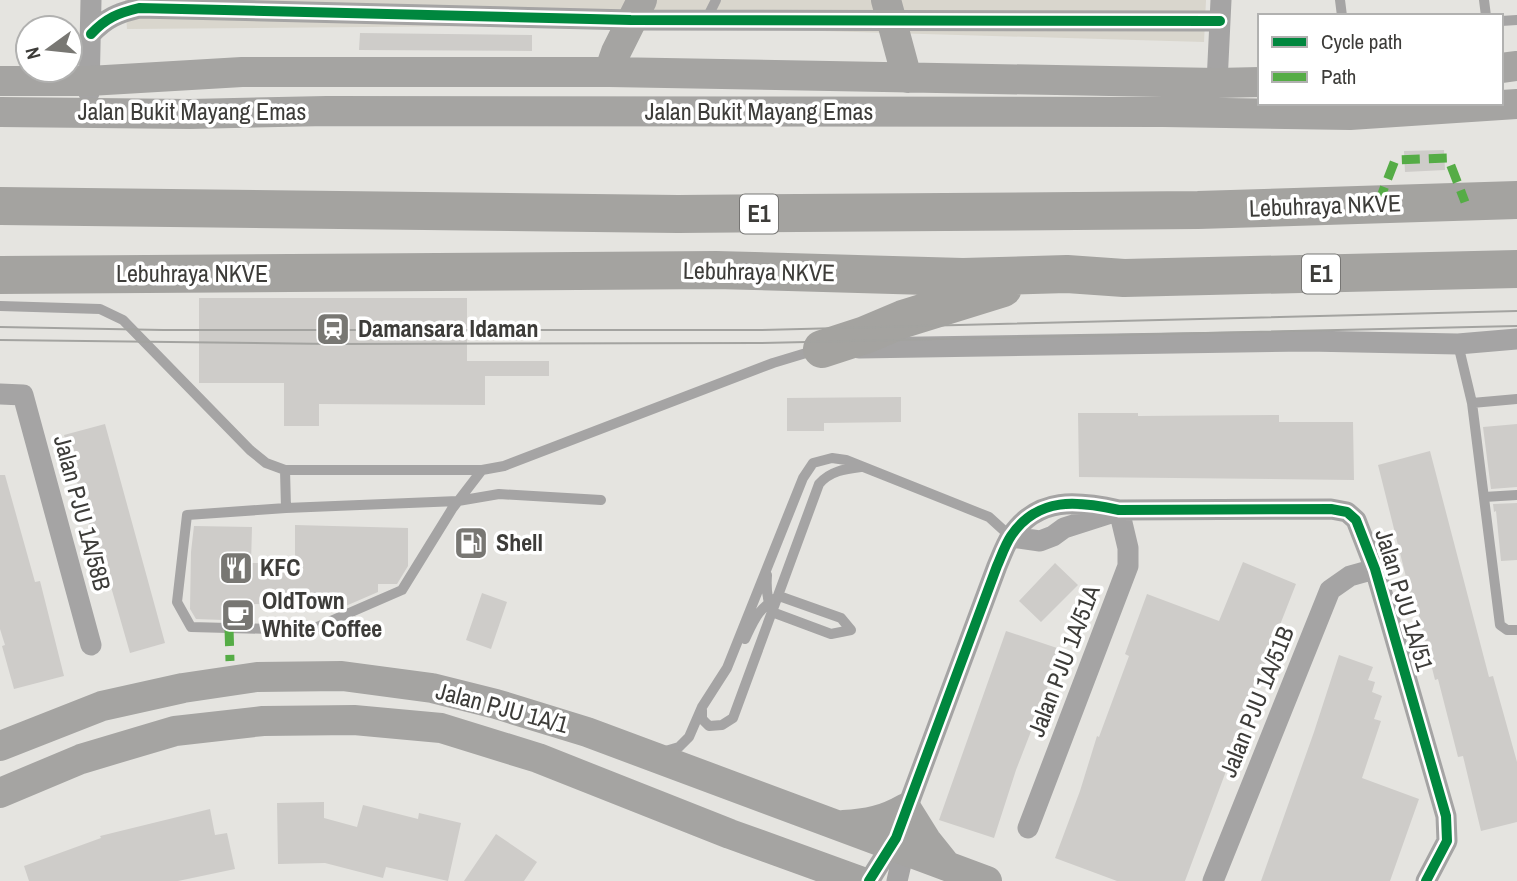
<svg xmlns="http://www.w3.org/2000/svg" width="1517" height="881" font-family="'Archivo Narrow',sans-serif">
<rect width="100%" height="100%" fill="#e5e4e0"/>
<path fill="#d9d6cd" d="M125,0H1206L1204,42L612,25L127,29Z"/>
<path fill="#ceccc9" d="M360,33L532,35V51L359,50Z
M1444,150L1445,170L1405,172L1404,151Z
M199,298H467V361H549V376H485V405L319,404V426H284V383H199Z
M901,397V422L824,423V431H787V398Z
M1078,413H1138V416L1279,415V422H1353L1354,480L1079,477Z
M105,424L165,643L130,653L103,559L99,560L64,435Z
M1517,424V487L1491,489L1483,427Z
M1430,451L1489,677L1493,676L1517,762V822L1481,831L1463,756L1458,757L1438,679L1435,680L1416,604L1413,605L1378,465Z
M0,475H5L35,582L40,581L64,676L14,689L2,646L5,645L0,629Z
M1517,503V560L1501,561L1496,511L1494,512L1493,504Z
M295,525L408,528V566L397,584H378V592L334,611L294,610V605L251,604L250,621L196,619L190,609L191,552L194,526L252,527L251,563H295Z
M1243,562L1296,584L1245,714L1247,715L1185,881H1117L1055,858L1080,791L1097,736L1099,737L1129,656L1125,654L1147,594L1219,621Z
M1055,563L1078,585L1041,622L1019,601Z
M482,593L507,602L491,649L466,640Z
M1006,631L1060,649L1042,703L1016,770L994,838L939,820Z
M1339,655L1373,667L1368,680L1375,682L1372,692L1382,696L1374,719L1381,721L1362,778L1419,799L1390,881H1261L1314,732Z
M324,802V818L357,827L363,805L418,819L419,813L461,823L448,881L386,867L383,878L325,863L278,864L277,803Z
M210,809L215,835L227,833L235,869L178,881H29L24,866L101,838L100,836Z
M496,834L537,862L524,881H464Z"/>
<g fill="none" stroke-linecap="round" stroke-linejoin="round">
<path stroke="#a5a4a4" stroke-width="10" d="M1340,0L1342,16
M1484,0L1486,16
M706,20L716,0
M1501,21L1517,20
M0,306L100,309L123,320L250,450L266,463L285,470H482L504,466L773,363L816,350
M1458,344L1472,403L1517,399
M1472,403L1499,617L1500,625L1507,630H1517
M285,470L286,508L187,515L177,602L191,627L310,630L402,590L452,509L482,470
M1484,497L1517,495
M286,508L458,501L499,494L601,500
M745,639C755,618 758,609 779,596L841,618L851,630L831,634L772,612C767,600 766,588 767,575
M702,710V719L709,726L722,725L733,718L819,484C830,471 845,469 861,467
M662,752L679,747L689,737L702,707L727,668L803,478L813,463L832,458L846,460L989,517L1011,537"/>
<path stroke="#a5a4a4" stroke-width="21" d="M91,34C106,18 118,13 139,8L631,20L1220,21
M1217,83L1221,0
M89,93L91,0
M859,348L1307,341L1458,344L1517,339
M0,394L23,395L91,645
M1011,537L1040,541L1053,536L1064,528L1117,511
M1028,828L1128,566V548L1119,510
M897,840L904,851L897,881
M869,881L896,838L997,566C1001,557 1005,545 1011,536C1038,496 1078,501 1119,510L1331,509L1347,512L1356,520L1375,569L1446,816L1447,841L1426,881
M1213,881L1330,590L1350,576L1375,569"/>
<path stroke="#a5a4a2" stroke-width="30" d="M886,0L907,78
M1501,68L1517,66
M609,72L616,52L642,0
M0,81H89L242,72H609L1217,83L1260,82
M0,112L190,114L327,111L1163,112L1350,115L1517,104
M0,746L102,706L183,688L257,677L342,676L432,688L496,704L587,732L987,881
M0,793L81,759L175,731L263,721L354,720L441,728L538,758L730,834L860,881
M843,825C868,824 885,820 906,808L926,840L946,865"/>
<path stroke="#a4a3a0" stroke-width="38" d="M0,206L678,214L1198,210L1517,200
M0,275L716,270L963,277L1067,274L1124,278L1517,269
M822,349L865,335L903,319L1003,288"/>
<path stroke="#a3a3a0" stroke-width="2" d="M0,327L163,330H760L1517,311
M0,340L332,344L759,343L1517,326"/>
<path stroke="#55ac46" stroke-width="9" stroke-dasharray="18 9" stroke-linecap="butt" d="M1378,204L1395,160L1448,158L1465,202
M229,628L230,661"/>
<g stroke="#fff" stroke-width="15">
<path id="cycleway" d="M91,34C106,18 118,13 139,8L631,20L1220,21
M869,881L896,838L997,566C1001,557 1005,545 1011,536C1038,496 1078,501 1119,510L1331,509L1347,512L1356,520L1375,569L1446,816L1447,841L1426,881"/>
</g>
<use href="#cycleway" stroke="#00873e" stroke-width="10"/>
</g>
<defs>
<g id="station-square" transform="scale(1.75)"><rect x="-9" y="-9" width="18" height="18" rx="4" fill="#787773" stroke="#fff"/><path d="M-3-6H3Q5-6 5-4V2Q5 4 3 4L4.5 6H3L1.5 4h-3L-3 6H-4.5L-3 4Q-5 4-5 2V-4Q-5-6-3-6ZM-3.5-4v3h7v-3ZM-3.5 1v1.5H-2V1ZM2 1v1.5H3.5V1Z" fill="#fff"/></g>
<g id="fuel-square" transform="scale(1.75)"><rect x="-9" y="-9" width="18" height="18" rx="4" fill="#787773" stroke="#fff"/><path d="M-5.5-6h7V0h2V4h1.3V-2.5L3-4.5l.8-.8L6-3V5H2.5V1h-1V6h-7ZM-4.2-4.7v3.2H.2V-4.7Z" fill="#fff"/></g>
<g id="restaurant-square" transform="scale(1.75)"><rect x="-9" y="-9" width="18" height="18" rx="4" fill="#787773" stroke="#fff"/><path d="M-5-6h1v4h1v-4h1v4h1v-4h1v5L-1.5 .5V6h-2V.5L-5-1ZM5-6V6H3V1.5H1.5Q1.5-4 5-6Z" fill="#fff"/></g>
<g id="cafe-square" transform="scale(1.75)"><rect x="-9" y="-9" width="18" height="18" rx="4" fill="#787773" stroke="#fff"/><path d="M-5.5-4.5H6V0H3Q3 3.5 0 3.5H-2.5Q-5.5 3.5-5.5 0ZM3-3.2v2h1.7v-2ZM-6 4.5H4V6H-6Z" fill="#fff"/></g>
</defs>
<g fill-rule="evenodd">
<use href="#station-square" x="333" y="329"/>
<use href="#fuel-square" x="471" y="543"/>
<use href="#restaurant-square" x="236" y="568"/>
<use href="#cafe-square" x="238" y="615"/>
</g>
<g text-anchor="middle" stroke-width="7" stroke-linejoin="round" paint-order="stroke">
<g fill="#fff" stroke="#777674" stroke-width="2">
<rect x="740" y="194.5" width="38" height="39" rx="5"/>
<rect x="1302" y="254.5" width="38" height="39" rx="5"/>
</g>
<g font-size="23" font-weight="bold" fill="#3d3c39">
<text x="759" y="222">E1</text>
<text x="1321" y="282">E1</text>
</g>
<g font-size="24" fill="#3d3c39" stroke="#fff">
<text x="192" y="120">Jalan Bukit Mayang Emas</text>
<text x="759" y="120">Jalan Bukit Mayang Emas</text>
<text transform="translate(1325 206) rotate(-2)" y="8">Lebuhraya NKVE</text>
<text transform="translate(759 272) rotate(1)" y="8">Lebuhraya NKVE</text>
<text x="192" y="282">Lebuhraya NKVE</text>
<text transform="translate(82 513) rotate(75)" y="8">Jalan PJU 1A/58B</text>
<text transform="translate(1404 600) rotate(73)" y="8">Jalan PJU 1A/51</text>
<text transform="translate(1064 661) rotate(-69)" y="8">Jalan PJU 1A/51A</text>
<text transform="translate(1257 702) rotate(-68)" y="8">Jalan PJU 1A/51B</text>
<text transform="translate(502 708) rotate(15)" y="8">Jalan PJU 1A/1</text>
</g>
<g font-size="24" font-weight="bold" fill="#3d3c39" stroke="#fff" text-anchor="start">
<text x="358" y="337">Damansara Idaman</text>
<text x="496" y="551">Shell</text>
<text x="260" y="576">KFC</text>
<text x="262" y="609">OldTown<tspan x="262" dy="28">White Coffee</tspan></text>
</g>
</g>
<rect x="1258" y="14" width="245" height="91" fill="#ffffff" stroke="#b1b1b0" stroke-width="2"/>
<rect x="1272" y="37" width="35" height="10" fill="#00873e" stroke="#b1b1b0" stroke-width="2"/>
<text x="1321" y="49" font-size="21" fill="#3d3c39">Cycle path</text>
<rect x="1272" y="72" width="35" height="10" fill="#55ac46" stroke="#b1b1b0" stroke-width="2"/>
<text x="1321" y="84" font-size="21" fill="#3d3c39">Path</text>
<g transform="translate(49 49) rotate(255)"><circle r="33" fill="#ffffff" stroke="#b1b1b0" stroke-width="2"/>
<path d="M0-5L12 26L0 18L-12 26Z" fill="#787773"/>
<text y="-10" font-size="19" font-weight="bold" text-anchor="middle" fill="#3d3c39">N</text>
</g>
</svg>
